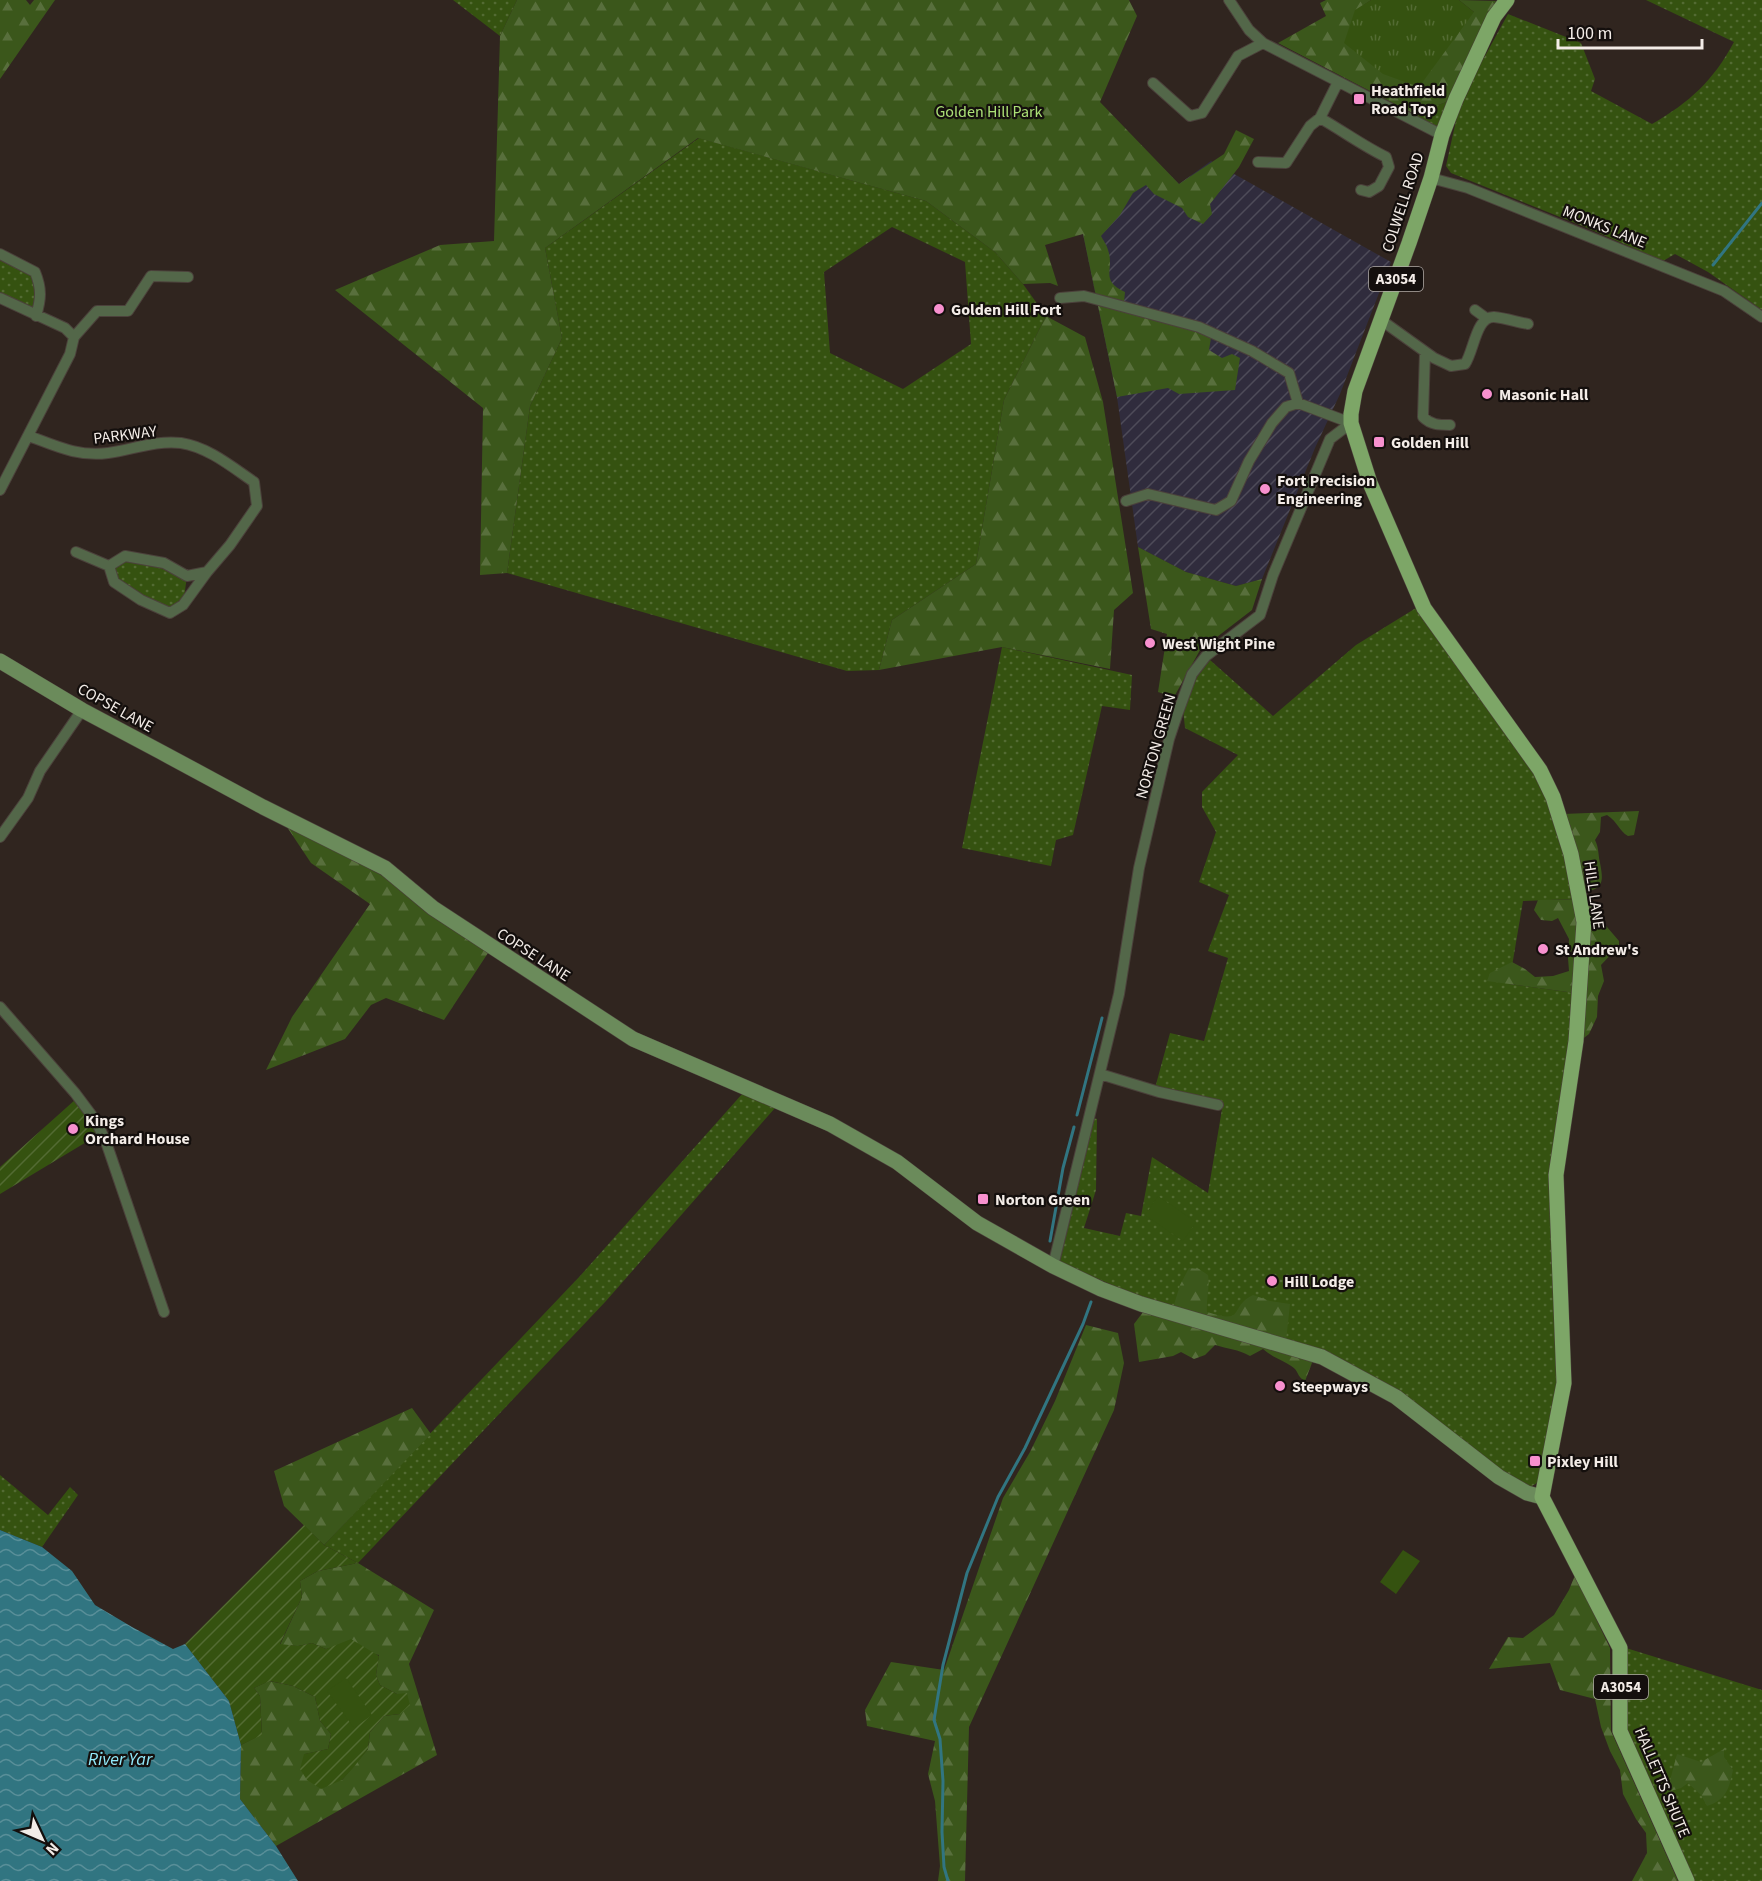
<svg xmlns="http://www.w3.org/2000/svg" width="1762" height="1881" font-family="'Source Sans 3',sans-serif">
<defs>
<pattern id="industrial-furrows" width="10" height="10" patternUnits="userSpaceOnUse" patternTransform="scale(1.5)"><rect width="10" height="10" fill="#302c3d"/><path d="M-1 1l2-2M0 10L10 0M9 11l2-2" fill="none" stroke="#4e4b59"/></pattern>
<pattern id="grass-dots" width="8" height="8" patternUnits="userSpaceOnUse" patternTransform="scale(1.5)"><rect width="8" height="8" fill="#355210"/><path d="M2 2h.1M6 6h.1" fill="none" stroke="#536b33" stroke-width="1.8" stroke-linecap="round"/></pattern>
<pattern id="forest-firs" width="22" height="20" patternUnits="userSpaceOnUse" patternTransform="scale(1.5)"><rect width="22" height="20" fill="#3b571b"/><path d="M5 1l3.5 6h-7zM16 11l3.5 6h-7z" fill="#586f3c"/></pattern>
<pattern id="park-tufts" width="24" height="20" patternUnits="userSpaceOnUse" patternTransform="scale(1.5)"><rect width="24" height="20" fill="#355210"/><path d="M3 7l-1-3M5 7V3M7 7l1-3M15 17l-1-3M17 17v-4M19 17l1-3" fill="none" stroke="#536b33"/></pattern>
<pattern id="garden-furrows" width="10" height="10" patternUnits="userSpaceOnUse" patternTransform="scale(1.5)"><rect width="10" height="10" fill="#355210"/><path d="M-1 1l2-2M0 10L10 0M9 11l2-2" fill="none" stroke="#536b33"/></pattern>
<pattern id="water-waves" width="16" height="10" patternUnits="userSpaceOnUse" patternTransform="scale(1.5)"><rect width="16" height="10" fill="#317581"/><path d="M0 5q4-4 8 0t8 0" fill="none" stroke="#598f99"/></pattern>
</defs>
<rect width="100%" height="100%" fill="#30251f"/>
<path fill="url(#industrial-furrows)" d="M1153,158L1179,184L1211,161L1391,262L1340,394L1315,448L1262,579L1236,586L1186,572L1138,547L1117,397L1083,234Z"/>
<path fill="url(#grass-dots)" fill-rule="evenodd" d="M453,0H517L500,36Z
M1646,0H1762V310L1708,272L1675,254L1663,261L1585,227L1451,173L1446,166L1457,116L1480,65L1508,14L1581,43L1595,79L1591,91L1652,124C1690,102 1713,81 1734,42Z
M1449,101L1442,135L1405,117Z
M699,138L926,201L995,252L1023,284L1046,316L1004,400L976,564L892,620L879,670L847,671L507,573L530,406L562,338L545,248ZM892,227L965,262L971,344L903,389L830,353L824,272Z
M0,258L34,275L37,280L35,306L30,308L0,292Z
M125,556L187,576L183,605L170,613L114,582L109,566Z
M1416,608L1434,635L1534,773L1548,799L1567,865L1574,899L1523,901L1509,984L1575,993L1553,1170L1559,1385L1539,1482L1528,1488L1502,1473L1398,1392L1144,1299L1055,1260L1089,1117L1097,1119L1096,1190L1084,1228L1120,1236L1126,1213L1141,1216L1152,1157L1208,1193L1223,1103L1155,1088L1170,1033L1204,1041L1228,958L1208,951L1229,895L1199,882L1216,832L1202,807V792L1238,755L1185,728L1183,710L1197,677L1210,660L1273,716L1356,645Z
M1002,647L1132,675L1130,710L1102,706L1073,835L1056,840L1051,866L962,848Z
M743,1093L775,1108L606,1301L358,1563L324,1545L580,1276Z
M0,1475L48,1515L70,1487L78,1495L42,1547L0,1530Z
M1626,1648L1762,1690V1881H1692L1625,1725Z"/>
<path fill="url(#forest-firs)" d="M0,0H26L30,5L34,0H55L0,79Z
M517,0H1129L1137,16L1100,102L1179,184L1224,154L1236,130L1254,139L1239,167L1210,204L1212,214L1203,224L1188,217L1182,208L1154,194L1146,185L1133,193L1120,215L1101,236C1103,240 1107,245 1108,250C1115,270 1099,280 1125,292L1123,312C1153,318 1183,325 1211,338L1209,350L1222,358L1232,354L1240,358L1235,390L1179,394L1168,388L1117,397L1083,234L1045,245L1058,286L1050,283L1023,284L995,252L926,201L698,138L545,248L562,338L530,406L507,573L480,575L483,408L335,290L440,245L494,241L500,36Z
M1326,0H1371L1355,11L1474,12L1459,0L1496,1L1449,101L1414,114L1278,43L1326,16L1320,3Z
M1046,316L1085,337L1103,402L1133,593L1114,610L1110,669L1002,647L879,670L892,620L976,564L1004,400Z
M1138,547L1186,572L1236,586L1262,579L1252,610L1200,650L1174,697L1158,692L1167,634L1151,629Z
M1639,811L1634,835L1628,836C1619,831 1618,822 1607,815L1601,817L1600,832L1595,840C1599,848 1598,855 1600,863C1604,883 1603,889 1582,893L1563,814Z
M285,824L383,876L428,914L488,953L444,1020L386,998L371,1005L345,1039L266,1070L292,1017L370,904L311,863Z
M1586,899L1598,908L1601,920L1619,941V946L1601,965L1604,981L1598,996L1597,1017L1589,1034L1580,1041L1575,993L1487,981L1490,973L1512,962L1525,969L1535,977L1553,976L1569,971L1568,958L1569,939L1558,918L1552,921L1541,920L1534,910L1538,900Z
M1189,1268L1199,1269L1208,1275C1210,1288 1206,1299 1207,1312C1247,1325 1228,1307 1253,1295L1270,1301L1290,1304L1286,1341L1317,1350L1305,1381C1298,1377 1299,1374 1295,1369C1288,1362 1274,1359 1263,1349L1250,1356C1238,1349 1228,1349 1215,1345L1205,1355L1194,1359L1181,1352L1173,1356L1139,1362L1134,1324L1143,1312L1173,1308L1180,1285Z
M1086,1325L1118,1333L1124,1363L1114,1410L969,1727L965,1881H938L940,1866L935,1801L928,1774L935,1741L867,1726L865,1710L891,1662L944,1670L1003,1498L1030,1452L1055,1401Z
M412,1408L431,1434L324,1545L284,1506L274,1471Z
M358,1563L434,1610L409,1664L437,1755L276,1846L240,1799L241,1745L262,1734L260,1696L254,1688L269,1681L293,1686L315,1697L320,1721L331,1734L328,1749L305,1754L342,1780L368,1749L370,1732L384,1716L400,1714L397,1694L380,1685L376,1675L379,1655L334,1647L326,1649L312,1643L298,1646L280,1645L302,1597L300,1581L318,1571Z
M1575,1575L1610,1648L1611,1731L1678,1881H1632L1647,1853L1646,1833L1636,1819L1623,1794L1620,1770L1610,1751L1601,1727L1595,1699L1560,1690L1550,1663L1489,1669L1508,1637L1523,1638L1554,1615L1569,1590Z
M1724,1749V1757L1733,1770C1729,1789 1726,1800 1707,1806L1701,1795L1688,1783L1681,1788L1667,1792L1677,1754L1701,1762Z"/>
<path fill="url(#park-tufts)" d="M1371,0H1459L1474,12L1419,87L1383,74L1344,43L1355,10Z"/>
<path fill="url(#garden-furrows)" d="M76,1099L93,1122L98,1135L0,1194V1167Z
M304,1525L324,1545L358,1563L318,1571L300,1581L302,1597L280,1644L298,1646L312,1643L326,1649L351,1639L379,1656L376,1675L380,1685L397,1694L407,1693L410,1705L400,1714L384,1716L370,1732L368,1749L353,1768L342,1780L321,1789L307,1780L300,1769L304,1754L328,1749L331,1734L320,1721L315,1697L293,1686L270,1681L254,1688L260,1696L262,1735L241,1745L229,1701L185,1644Z"/>
<path fill="#355210" d="M1158,1196L1196,1222L1183,1241L1145,1215Z
M1403,1550L1420,1561L1396,1594L1380,1582Z
M346,1678L372,1715L354,1728L327,1691Z"/>
<path fill="url(#water-waves)" d="M0,1530L42,1547L72,1571L95,1605L132,1627L173,1649L185,1644L229,1701L241,1745L240,1799L276,1846L298,1881H0Z"/>
<g fill="none" stroke-linecap="round" stroke-linejoin="round">
<path stroke="#317581" stroke-width="3" d="M1713,265L1762,203
M1077,1115L1102,1018
M1050,1241L1063,1168L1074,1127
M948,1881L944,1867L942,1832L943,1781L940,1739L934,1720L943,1665L967,1573L998,1497L1025,1448L1083,1324L1091,1302"/>
<g stroke="#4b413b" stroke-width="12">
<path id="street" d="M1229,0L1249,30L1263,43L1442,135
M1153,83L1190,116L1202,113L1238,56L1263,43
M1320,118C1343,131 1363,146 1386,157L1389,167L1379,186L1369,192L1361,190
M1258,162L1286,163L1310,126L1320,118L1338,82
M1431,178L1468,188L1724,291L1762,317
M0,254L35,272C42,289 41,299 36,316
M0,298L65,328L74,337
M1060,298L1084,296L1199,327L1252,351L1289,373L1298,403
M1475,310L1486,318
M1381,320L1434,358L1451,366L1465,364C1474,351 1476,316 1494,317C1505,318 1517,322 1528,324
M74,337L97,311H128L151,276L188,277
M1425,352L1423,417C1431,425 1439,425 1450,425
M29,436C56,446 78,457 108,453C132,450 155,440 181,443C208,447 232,467 254,482L257,506L230,545L207,572L187,576L164,563L125,556L109,566
M0,490L70,354L74,337
M1126,501L1148,494L1216,510L1231,501L1249,461L1272,423L1286,407L1298,403L1351,423
M76,552L109,566
M109,566L114,582L141,600L170,613L183,605L207,572
M0,837L28,798L40,771L82,710
M0,1007L75,1093L96,1121L106,1142L164,1312
M1100,1074L1159,1092L1218,1105
M1053,1266L1119,994L1139,868L1169,739L1177,715L1192,674L1206,656L1260,615L1273,575L1330,439L1351,423"/>
</g>
<g stroke="#4b413b" stroke-width="16">
<path id="secondary" d="M0,661L82,710L161,752L263,807L385,868L433,908L633,1039L830,1124L897,1162L977,1223L1053,1266L1101,1289L1141,1304L1322,1357L1396,1397L1499,1477L1527,1493L1542,1497"/>
</g>
<g stroke="#4b413b" stroke-width="16">
<path id="primary" d="M1507,0L1494,17L1456,99L1442,135L1431,178L1409,243L1355,391L1351,414V423L1370,483L1424,608L1540,770L1553,797L1571,854L1584,922L1576,1041L1556,1175L1564,1383L1542,1497L1620,1648V1731L1687,1881"/>
</g>
<use href="#street" stroke="#536749" stroke-width="10"/>
<use href="#secondary" stroke="#6b8b5b" stroke-width="15"/>
<use href="#primary" stroke="#7da667" stroke-width="15"/>
</g>
<g fill="#f790ce" stroke="#140f0d" stroke-width="2">
<rect x="1353" y="93" width="12" height="12" rx="3"/>
<circle cx="939" cy="309" r="6"/>
<circle cx="1487" cy="394" r="6"/>
<rect x="1373" y="436" width="12" height="12" rx="3"/>
<circle cx="1265" cy="489" r="6"/>
<circle cx="1150" cy="643" r="6"/>
<circle cx="1543" cy="949" r="6"/>
<circle cx="73" cy="1129" r="6"/>
<rect x="977" y="1193" width="12" height="12" rx="3"/>
<circle cx="1272" cy="1281" r="6"/>
<circle cx="1280" cy="1386" r="6"/>
<rect x="1529" y="1455" width="12" height="12" rx="3"/>
</g>
<g text-anchor="middle" stroke-width="4.5" stroke-linejoin="round" paint-order="stroke">
<g fill="#140f0d" stroke="#b0aaa6" stroke-width="1.5">
<rect x="1369" y="267" width="54" height="24" rx="4.5"/>
<rect x="1594" y="1675" width="54" height="24" rx="4.5"/>
</g>
<g font-size="15" font-weight="bold" fill="#f3ece7">
<text x="1396" y="284">A3054</text>
<text x="1621" y="1692">A3054</text>
</g>
<g font-size="16" font-weight="bold" fill="#f3ece7" stroke="#140f0d" text-anchor="start">
<text x="1371" y="96">Heathfield<tspan x="1371" dy="18">Road Top</tspan></text>
<text x="951" y="315">Golden Hill Fort</text>
<text x="1499" y="400">Masonic Hall</text>
<text x="1391" y="448">Golden Hill</text>
<text x="1277" y="486">Fort Precision<tspan x="1277" dy="18">Engineering</tspan></text>
<text x="1162" y="649">West Wight Pine</text>
<text x="1555" y="955">St Andrew's</text>
<text x="85" y="1126">Kings<tspan x="85" dy="18">Orchard House</tspan></text>
<text x="995" y="1205">Norton Green</text>
<text x="1284" y="1287">Hill Lodge</text>
<text x="1292" y="1392">Steepways</text>
<text x="1547" y="1467">Pixley Hill</text>
</g>
<g font-size="16" fill="#ace177" stroke="#140f0d">
<text x="989" y="117">Golden Hill Park</text>
</g>
<g font-size="16" fill="#f3ece7" stroke="#140f0d">
<text transform="translate(1402 202) rotate(-72)" y="6">COLWELL ROAD</text>
<text transform="translate(1605 226) rotate(22)" y="6">MONKS LANE</text>
<text transform="translate(125 434) rotate(-7)" y="6">PARKWAY</text>
<text transform="translate(116 707) rotate(29)" y="6">COPSE LANE</text>
<text transform="translate(1155 746) rotate(-74)" y="6">NORTON GREEN</text>
<text transform="translate(1595 895) rotate(82)" y="6">HILL LANE</text>
<text transform="translate(534 954) rotate(33)" y="6">COPSE LANE</text>
<text transform="translate(1663 1782) rotate(67)" y="6">HALLETTS SHUTE</text>
</g>
<g font-size="18" font-style="italic" fill="#92eafb" stroke="#140f0d">
<text x="120" y="1765">River Yar</text>
</g>
</g>
<g transform="translate(42 1839) rotate(134)" stroke="#140f0d" stroke-width="4.5" paint-order="stroke">
<path d="M0-4.5L10 22L0 15L-10 22Z" fill="#f3ece7"/>
<text y="-9" font-size="16" font-weight="bold" text-anchor="middle" fill="#f3ece7">N</text>
</g>
<path d="M1558 39v9h144v-9" fill="none" stroke="#f3ece7" stroke-width="3"/>
<text x="1567" y="39" font-size="18" fill="#f3ece7" stroke="#140f0d" stroke-width="4.5" paint-order="stroke">100 m</text>
</svg>
